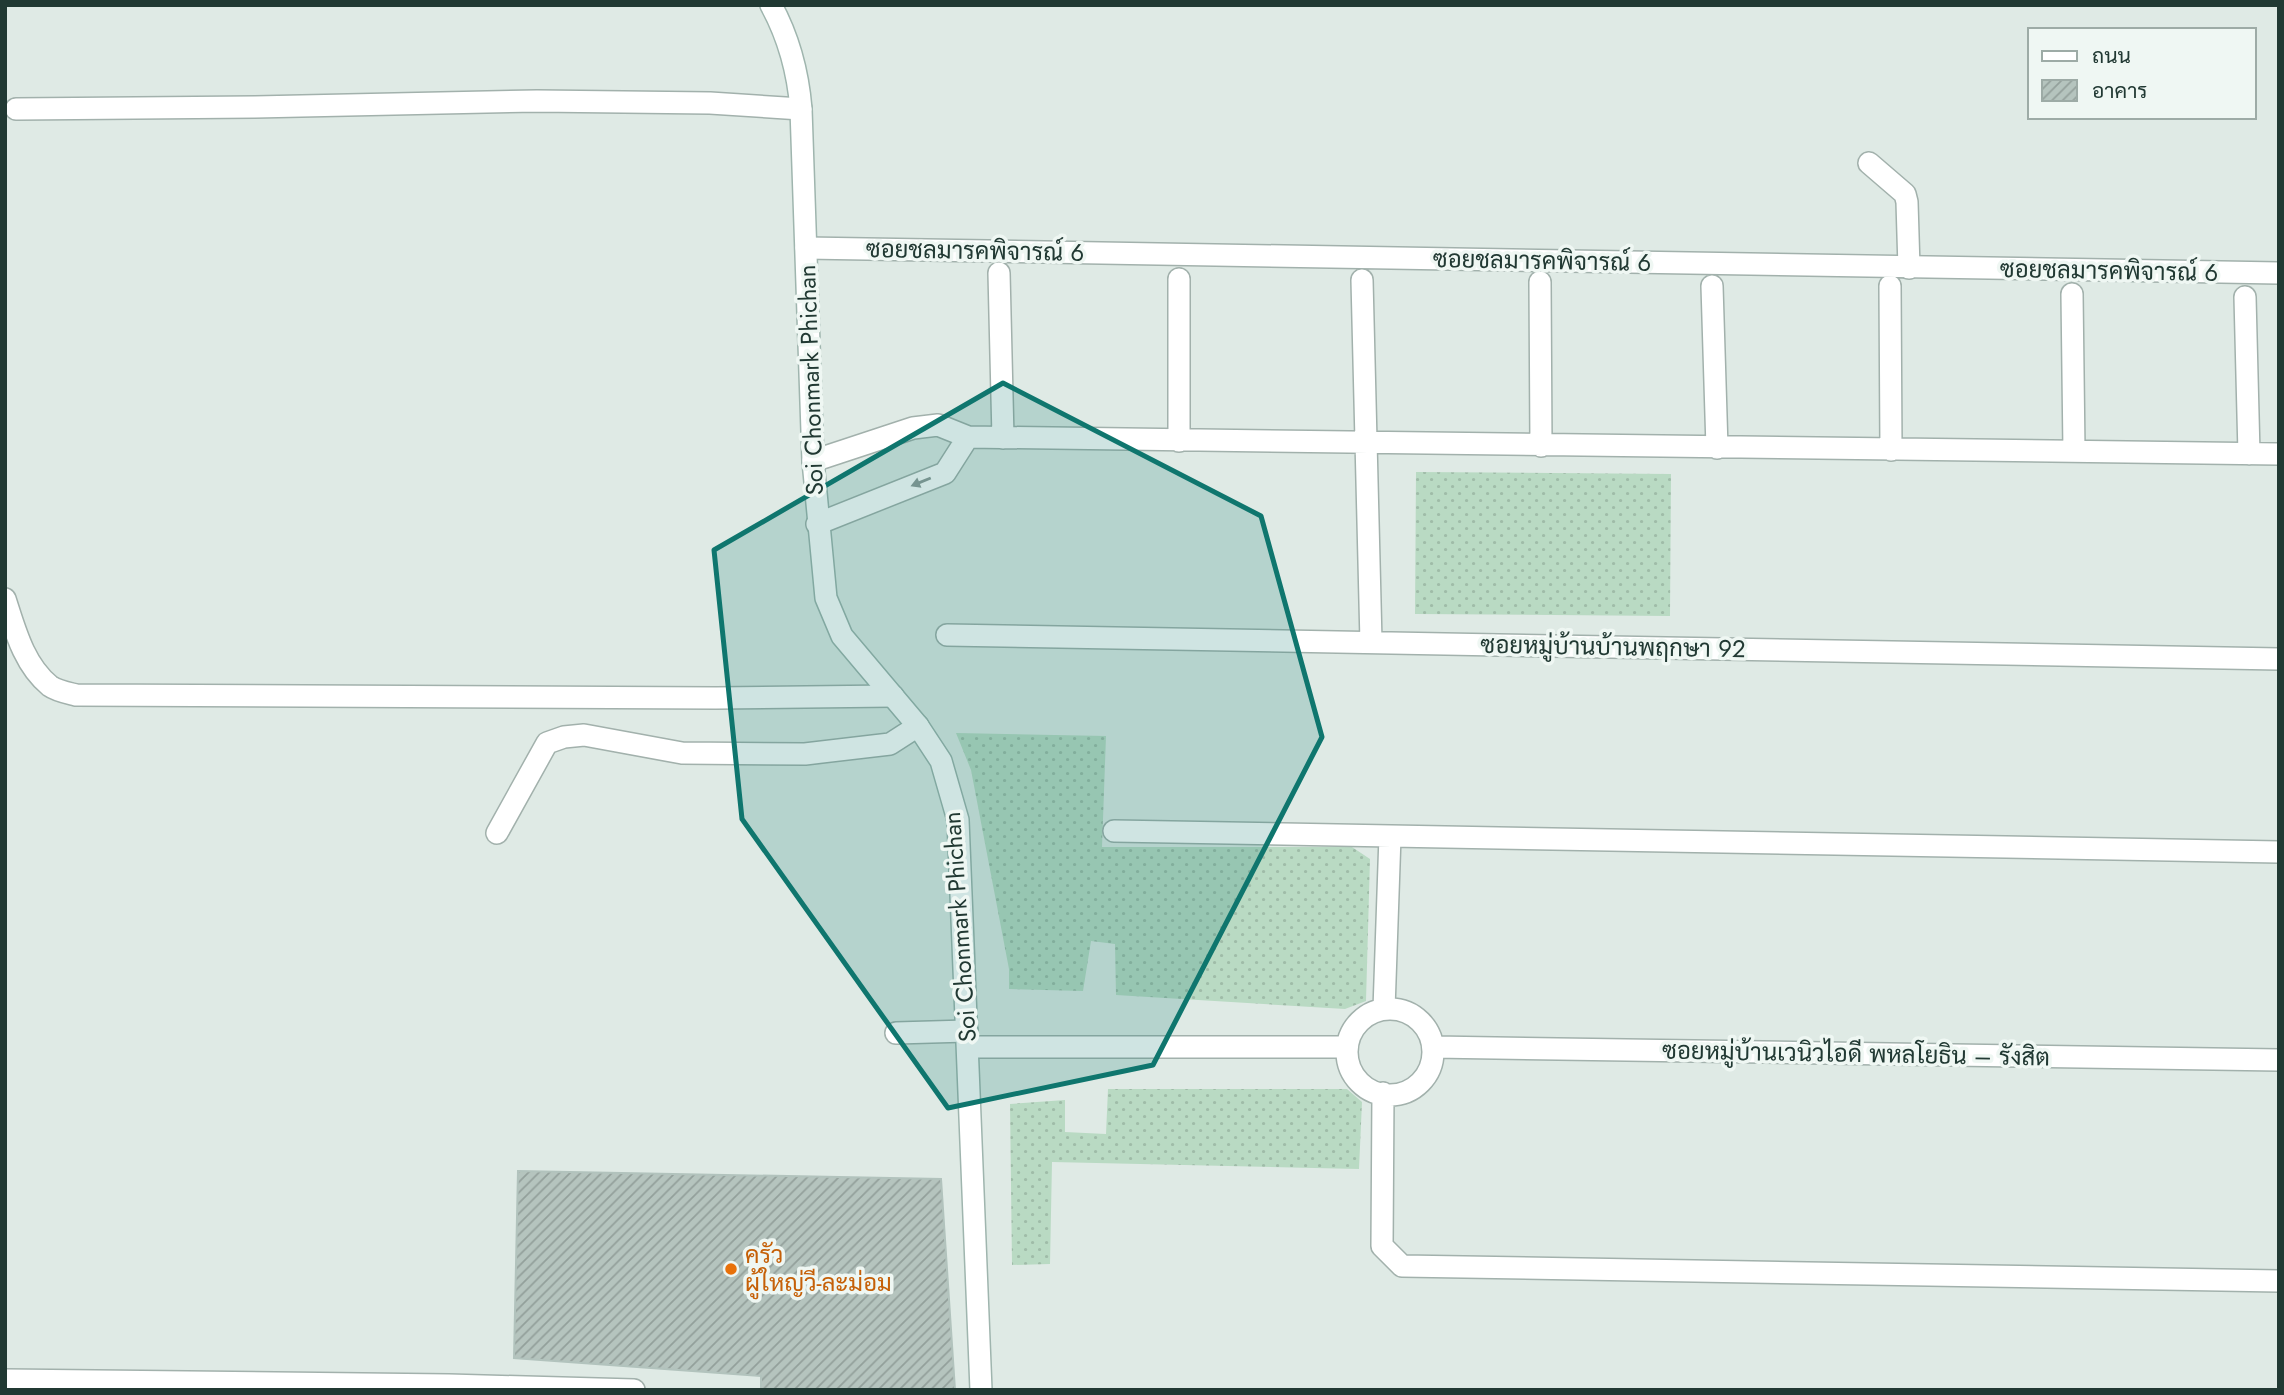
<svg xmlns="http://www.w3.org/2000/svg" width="2284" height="1395" font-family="Jost,Sarabun,sans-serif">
<defs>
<pattern id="grass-dots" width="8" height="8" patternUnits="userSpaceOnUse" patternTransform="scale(1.75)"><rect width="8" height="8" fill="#b9dac3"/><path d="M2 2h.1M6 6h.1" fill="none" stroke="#9fbca8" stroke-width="1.8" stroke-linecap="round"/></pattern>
<pattern id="building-hatch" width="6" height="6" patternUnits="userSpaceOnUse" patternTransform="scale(1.75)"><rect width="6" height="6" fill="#b5c4be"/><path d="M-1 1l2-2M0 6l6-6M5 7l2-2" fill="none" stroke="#93a09b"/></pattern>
</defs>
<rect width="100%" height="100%" fill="#dfeae5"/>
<path fill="url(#grass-dots)" d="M1416,472L1671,474L1670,616L1415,614Z
M956,733L1106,736L1102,847H1352L1370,859L1366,1001L1345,1009L1116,995L1115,944L1091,941L1083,991L1009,989V969L971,770Z
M1108,1089H1347L1362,1102L1359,1169L1052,1162L1050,1264L1012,1265L1010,1104L1065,1100V1132L1106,1134Z"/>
<path fill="url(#building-hatch)" stroke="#b2c3bd" stroke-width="2" d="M518,1171L941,1179L955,1390H761V1376L514,1358Z"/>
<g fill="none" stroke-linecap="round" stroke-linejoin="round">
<g stroke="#a2b1ac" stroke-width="24">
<path id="lane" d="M1869,163L1905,194L1907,202L1909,268
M497,833L547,743L564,737L584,735L682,753L805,754L890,744L918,726
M896,1033L967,1031
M5,1380L449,1385L634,1390"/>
</g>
<g stroke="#a2b1ac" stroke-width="24">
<path id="street" d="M16,109L255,107L537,101L710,103L801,109
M806,248L2279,273
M999,273L1003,438
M1362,280L1371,642
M1540,282L1541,446
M1712,286L1717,448
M1890,286L1891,450
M2072,294L2074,451
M2245,297L2249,454
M1179,441V279
M813,461L913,428L938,425L968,437L2279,454
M817,524L945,473L968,437
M5,599C15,630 24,665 50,686C57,691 68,693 76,695L716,698L893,696
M947,635L2279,659
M1114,831L2279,852
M1384,1009L1390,836
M1347 1052a43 43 0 1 1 86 0a43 43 0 1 1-86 0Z
M968,1047H1347
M1434,1047L2279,1060
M1383,1093L1382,1246L1402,1266L2279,1281"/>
</g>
<g stroke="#9fb5ae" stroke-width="24">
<path id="secondary" d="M771,5C789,38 798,72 801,109L813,461L826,598L842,636L918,726L941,761L958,820L981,1390"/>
</g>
<use href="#lane" stroke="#fff" stroke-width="21"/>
<use href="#street" stroke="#fff" stroke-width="21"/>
<use href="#secondary" stroke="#fff" stroke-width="21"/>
</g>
<defs><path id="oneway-solid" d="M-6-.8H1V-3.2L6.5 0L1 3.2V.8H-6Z" transform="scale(1.75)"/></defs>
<use fill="#909c99" href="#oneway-solid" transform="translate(921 482) rotate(158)"/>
<path fill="#0f766e" fill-opacity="0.2" stroke="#0f766e" stroke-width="5" stroke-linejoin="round" d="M1003,383L1261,516L1322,737L1153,1065L948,1108L742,819L714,550Z"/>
<circle fill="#e8710a" stroke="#eff7f3" stroke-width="2.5" cx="731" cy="1269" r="7"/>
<g text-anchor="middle" stroke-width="7" stroke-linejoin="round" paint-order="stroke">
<g font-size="24" fill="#213933" stroke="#eff7f3">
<text transform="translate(975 251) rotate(1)" y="8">ซอยชลมารคพิจารณ์ 6</text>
<text transform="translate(1542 261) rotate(1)" y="8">ซอยชลมารคพิจารณ์ 6</text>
<text transform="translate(2109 271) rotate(1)" y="8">ซอยชลมารคพิจารณ์ 6</text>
<text transform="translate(811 380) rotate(-92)" y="8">Soi Chonmark Phichan</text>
<text transform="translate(1613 647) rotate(1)" y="8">ซอยหมู่บ้านบ้านพฤกษา 92</text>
<text transform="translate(960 927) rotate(-94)" y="8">Soi Chonmark Phichan</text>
<text transform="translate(1856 1054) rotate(1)" y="8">ซอยหมู่บ้านเวนิวไอดี พหลโยธิน – รังสิต</text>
</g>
<g font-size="24" fill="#c56008" stroke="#eff7f3" text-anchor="start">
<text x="745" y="1263">ครัว<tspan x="745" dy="28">ผู้ใหญ่วี-ละม่อม</tspan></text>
</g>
</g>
<rect width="2284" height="1395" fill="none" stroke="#213933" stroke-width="14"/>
<rect x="2028" y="28" width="228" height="91" fill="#eff7f3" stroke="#9daba6" stroke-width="2"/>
<rect x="2042" y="51" width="35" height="10" fill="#ffffff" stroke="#9daba6" stroke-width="2"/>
<text x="2092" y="63" font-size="21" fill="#213933">ถนน</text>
<rect x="2042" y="80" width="35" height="21" fill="url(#building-hatch)" stroke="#9daba6" stroke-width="2"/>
<text x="2092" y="98" font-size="21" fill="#213933">อาคาร</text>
</svg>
